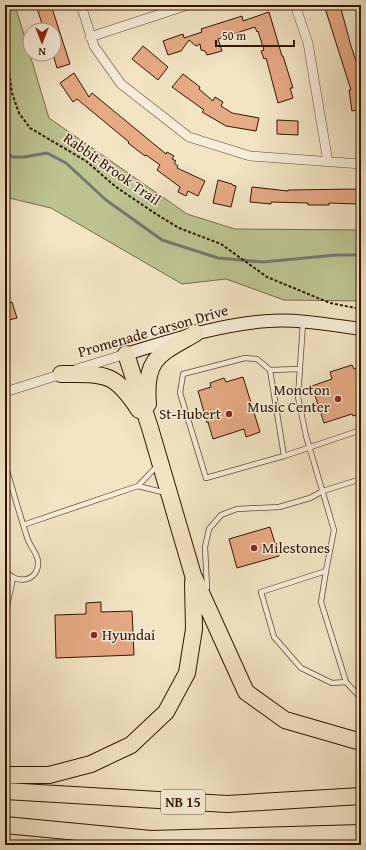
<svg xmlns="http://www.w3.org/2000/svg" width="366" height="850" font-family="'Gentium Book Plus',serif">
<rect width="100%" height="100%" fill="#f3e4c4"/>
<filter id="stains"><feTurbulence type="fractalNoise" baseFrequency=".005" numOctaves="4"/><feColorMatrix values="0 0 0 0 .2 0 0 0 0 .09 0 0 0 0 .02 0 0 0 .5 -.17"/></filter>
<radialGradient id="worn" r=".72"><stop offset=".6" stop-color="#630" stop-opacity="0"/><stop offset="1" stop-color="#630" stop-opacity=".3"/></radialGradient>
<path fill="#bdc492" stroke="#786c49" d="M5,5H15L49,118L187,214L235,229L361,230V301L284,300L226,279L182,284L51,208L5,197Z"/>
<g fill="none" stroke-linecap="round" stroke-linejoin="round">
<path stroke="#737971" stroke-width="3" d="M5,150L12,157H24L47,153L66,163L106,200L162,240L218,258L263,262L336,255H361"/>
</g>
<path fill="#e6aa85" stroke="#331400" d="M36,5H51L70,64L57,68L54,58V30H44Z
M324,5H340L351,46L361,76V109L352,111L349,90H351Z
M269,12L282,56H283L293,88H290L293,98L278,103L266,58L264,59L261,51L264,50L258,31L257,32L255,27L218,39L222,51L207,55L205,51L201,50L200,44L196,46L189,40L181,51L168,55L163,41L183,34L184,38L202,32L201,29L242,16L243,21Z
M143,46L168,67L158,80L132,59Z
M74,73L89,97L92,93L166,154L167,152L174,156L172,159L176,161L174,163L178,166L177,168L205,181L198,196L188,191L186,196L178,192L180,187L157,170L160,165L146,155L145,156L128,143L129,142L77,99L73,102L60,83Z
M183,74L200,87L199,89L213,101L215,97L223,102L221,106L232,113L259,118L256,131L226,126L202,112L204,110L172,87Z
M277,120L298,121V135L277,134Z
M218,180L232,184V185L236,186L231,207L213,203Z
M252,187L288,191V190L358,189L357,204L329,203V205H308V203L271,202V204L250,202Z
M12,302L17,318L5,321V304Z
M352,365L354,369L361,367V413L353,416L352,414L324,423L312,386L332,379L330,372Z
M243,377L260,432L246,437L244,429L213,439L208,422L207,423L198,391L211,387L210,383L224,378L226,382Z
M270,527L279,556L237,568L229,539Z
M101,602V612L132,611L134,655L56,658L55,615L86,614V603Z"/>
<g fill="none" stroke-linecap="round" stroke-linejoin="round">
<g stroke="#634831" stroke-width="6">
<path id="lane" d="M303,323L298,397L306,436L334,530L326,571L321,602L346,682L358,695L361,696
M270,370L284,456L206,478L180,393L183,374L245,358L257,359L270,370L299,369
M284,456L361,430
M5,463C12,488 19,512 27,537C29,545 37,553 38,561C40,582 14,586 5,569
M138,486L166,493
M23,525L138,486L157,466
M326,571L261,592L274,637L301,668L332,683L346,682
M207,588L205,547L209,529L221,515L237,509L279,507L310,498L323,491L361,479
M5,616L13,578"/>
</g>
<g stroke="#634831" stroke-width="10">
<path id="street" d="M81,5L94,46L121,84L189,137L250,156L361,164
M295,5L308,43L328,162
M90,37L188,5
M77,369L126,354
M5,392L65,373"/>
</g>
<g stroke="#331400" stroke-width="14">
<path id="secondary" d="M126,354C173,340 220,324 269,321C299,319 331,325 361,329"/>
</g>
<g stroke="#331400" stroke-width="18">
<path id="highway" d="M126,354L150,428L193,575L246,692L285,720L361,742
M61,374C104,374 114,371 139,410
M148,404C144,357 160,354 196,333
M5,775H49L91,764L131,745L166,712L187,673L194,629L193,582
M5,791L227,804L361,796
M5,825L151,839L361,833"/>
</g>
<path stroke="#331400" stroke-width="2" stroke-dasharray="3 2" stroke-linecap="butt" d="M5,43L12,93L19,113L30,128L86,161L116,187L156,214L179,228L221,244L267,277L330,303L361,309"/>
<use href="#lane" stroke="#f7edd9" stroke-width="4.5"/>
<use href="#street" stroke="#f7edd9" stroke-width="9"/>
<use href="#secondary" stroke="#f7edd9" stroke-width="12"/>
<use href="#highway" stroke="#f3e4c4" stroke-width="16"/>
</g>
<g fill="#8f2418" stroke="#f7edd9" stroke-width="1.5">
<circle cx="338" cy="399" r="4"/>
<circle cx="229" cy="414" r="4"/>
<circle cx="254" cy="548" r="4"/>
<circle cx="94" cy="635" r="4"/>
</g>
<g text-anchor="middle" stroke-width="3" stroke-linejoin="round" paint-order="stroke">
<rect fill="#f7edd9" stroke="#6e5541" stroke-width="1" x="161" y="790" width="44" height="24" rx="3"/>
<g font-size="14" font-weight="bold" fill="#331400">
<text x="183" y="807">NB 15</text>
</g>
<g font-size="15" fill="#331400" stroke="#f7edd9">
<text transform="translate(112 169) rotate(35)" y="5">Rabbit Brook Trail</text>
<text transform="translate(153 331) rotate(-16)" y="5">Promenade Carson Drive</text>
</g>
<g font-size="15" fill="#331400" stroke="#f7edd9" text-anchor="end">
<text x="330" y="395">Moncton<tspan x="330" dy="17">Music Center</tspan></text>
<text x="221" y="419">St-Hubert</text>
<text x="262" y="553" text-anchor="start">Milestones</text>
<text x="102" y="640" text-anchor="start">Hyundai</text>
</g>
</g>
<rect width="366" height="850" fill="none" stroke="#f3e4c4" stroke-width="20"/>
<rect x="6" y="6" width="354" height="838" fill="none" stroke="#331400" stroke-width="2"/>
<rect x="10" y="10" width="346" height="830" fill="none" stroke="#331400"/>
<g transform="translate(42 42) rotate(180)"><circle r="19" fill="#f7edd9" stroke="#a99682"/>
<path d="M0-3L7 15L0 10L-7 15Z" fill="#8f2418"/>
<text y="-6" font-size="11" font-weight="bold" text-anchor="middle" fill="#331400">N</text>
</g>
<path d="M216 40v6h78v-6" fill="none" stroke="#331400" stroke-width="2"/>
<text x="222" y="40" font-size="12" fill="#331400" stroke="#f7edd9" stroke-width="3" paint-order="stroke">50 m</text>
<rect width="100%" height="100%" filter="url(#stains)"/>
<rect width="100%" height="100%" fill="url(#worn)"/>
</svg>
